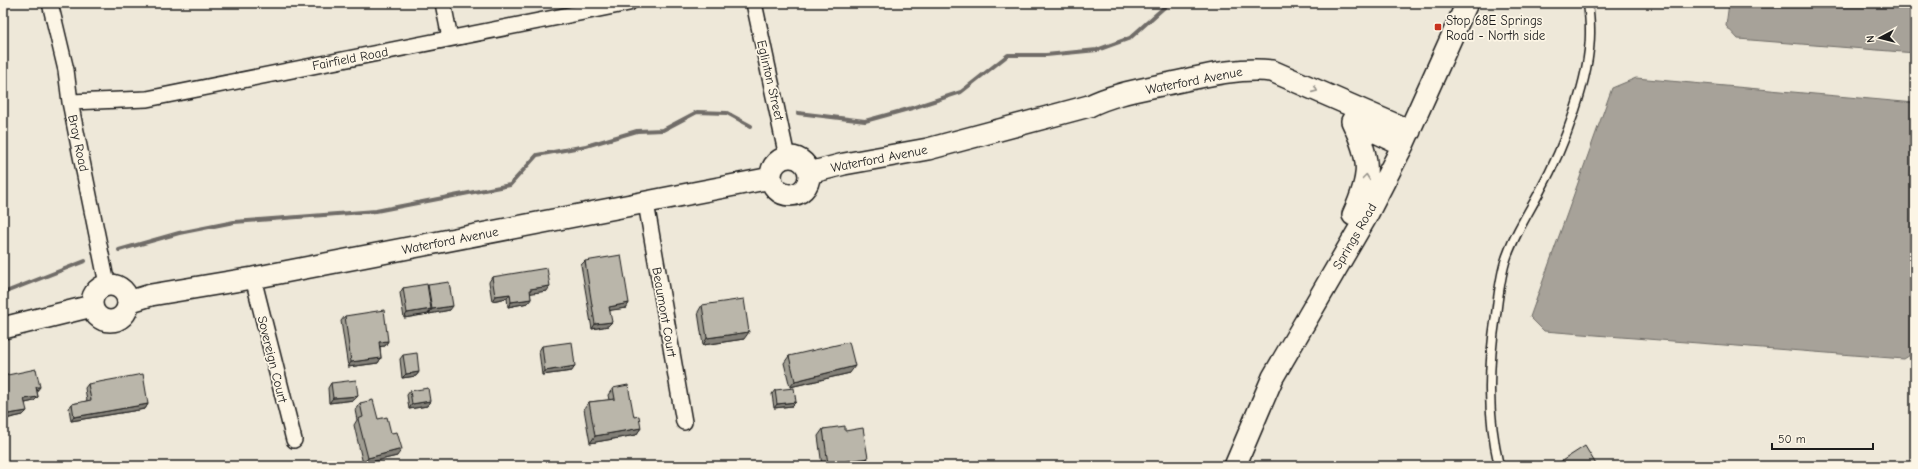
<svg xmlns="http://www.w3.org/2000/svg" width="1918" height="469" font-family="'Comic Neue',sans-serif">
<rect width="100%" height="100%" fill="#eee8d9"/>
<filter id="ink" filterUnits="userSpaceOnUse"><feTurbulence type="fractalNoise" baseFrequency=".025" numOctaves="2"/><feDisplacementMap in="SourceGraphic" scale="8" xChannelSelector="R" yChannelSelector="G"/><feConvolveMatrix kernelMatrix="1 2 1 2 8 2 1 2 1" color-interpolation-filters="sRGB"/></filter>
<g filter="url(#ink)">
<path fill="#a7a299" stroke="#6f6c67" d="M1729,3H1915V53L1738,39L1726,26Z
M1636,78L1915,103V352L1904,359L1544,331L1530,317L1612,88Z"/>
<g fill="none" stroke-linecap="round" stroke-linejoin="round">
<path stroke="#6f6c67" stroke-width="4" d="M798,113L865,121L912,108L961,92L1008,55H1046L1097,50L1130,38L1169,3
M119,250L179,233L234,222L376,211L510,185L537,155L586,146L637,131L663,130L697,112L727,113L751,126
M3,293L85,261"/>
<g stroke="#1c1c1c" stroke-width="11">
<path id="lane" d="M1499,466C1487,414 1488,367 1496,315C1498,298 1500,279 1505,262C1513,236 1528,214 1540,191C1563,149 1591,78 1590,30C1590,21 1589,12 1588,3"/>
</g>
<g stroke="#1c1c1c" stroke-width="18">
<path id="street" d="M50,3L66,70L70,102L107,284
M443,3L450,38
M754,3L787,157
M70,102L147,99L629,3
M646,203L684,422
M253,278L294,440"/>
</g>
<g stroke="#1c1c1c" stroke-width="24">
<path id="secondary" d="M1352,121C1371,161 1371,175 1353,215
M1354,122L1403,145
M771 176a19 19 0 1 1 38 0a19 19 0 1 1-38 0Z
M809,173L844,164L928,149L1089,106C1113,94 1139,90 1166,84C1201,77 1236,67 1272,71L1410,131
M92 303a18 18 0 1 1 36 0a18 18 0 1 1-36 0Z
M128,302L151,295L253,278L771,178
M3,328L92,306
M1235,466L1273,377L1365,219L1403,145L1467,3"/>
</g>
<use href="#lane" stroke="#fcf5e5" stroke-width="8"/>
<use href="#street" stroke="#fcf5e5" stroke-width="15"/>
<use href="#secondary" stroke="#fcf5e5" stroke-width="21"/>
</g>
<path fill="#a09d92" stroke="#1c1c1c" d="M585,261L629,303L626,308L610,310L608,326L592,329L581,265Z
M492,277L547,291L530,293L531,299L528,303L508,307L507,298L492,301L489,282Z
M428,285L450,310L429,314V312L428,314L404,318L400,293L403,288L427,286Z
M702,305L744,339L703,345L698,312Z
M345,316L388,341L385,346H380L381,358L378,363L348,367L341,321Z
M542,346L572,371L542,375L539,351Z
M403,355L419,372L416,376L402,378L400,359Z
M789,356L850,373L790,387L784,363Z
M3,376L37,391L38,397L34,401L25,403L23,415L5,419L3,408Z
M331,383L358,396L354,400L329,403L328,388Z
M88,384L148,404L145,409L71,421L69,408L72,404L87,401L85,388Z
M613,388L634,417L641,428L636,435L590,443L584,409L589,402L609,400L608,395Z
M775,390L796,402L792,406L774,408L772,394Z
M410,391L430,401L427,406L409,409L407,395Z
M360,403L378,419L397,456L363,464L354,425L357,420L355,410Z
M823,429L845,431L868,458L863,465L856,466H822L818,436Z"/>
<path fill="#827f77" stroke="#1c1c1c" d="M550,286L547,291L526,294L530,289Z
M510,294L507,298L492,301L495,296Z
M531,299L528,303L508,307L511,302Z
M629,303L626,308L606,311L609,307Z
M453,306L450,310L429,314L432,309Z
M431,309L428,314L404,318L407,313Z
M612,322L608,326L592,329L595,324Z
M749,332L744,339L703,345L707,338Z
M388,341L385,346L376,347L379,342Z
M381,358L378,363L348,367L351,362Z
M575,366L572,371L542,375L545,371Z
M855,366L850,373L790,387L795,381Z
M419,372L416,376L402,378L406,374Z
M36,387H40L37,391Z
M358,396L354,400L329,403L333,398Z
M38,397L34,401L21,404L24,399Z
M430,401L427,406L409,409L412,404Z
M796,402L792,406L774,408L777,404Z
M148,404L145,409L71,421L74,417Z
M27,411L23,415L5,419L8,414Z
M641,428L636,435L590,443L595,436Z
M402,449L397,456L363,464L368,458Z
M868,458L863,465L856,466H826L828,464Z"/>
<path fill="#bab6aa" stroke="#1c1c1c" d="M621,255L629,303L609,307L612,322L595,324L585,261Z
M547,268L550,286L530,289L531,299L511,302L510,294L495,296L492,277Z
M449,282L453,306L432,309L428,285Z
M427,284L431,309L407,313L403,288Z
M744,299L749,332L707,338L702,305Z
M384,310L388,341L379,342L381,358L351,362L345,316Z
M572,342L575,366L545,371L542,346Z
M849,342L855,366L795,381L789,356Z
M417,353L419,372L406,374L403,355Z
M36,369L40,387H36L38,397L24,399L27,411L8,414L3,387V376Z
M143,374L148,404L74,417L72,404L91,400L88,384Z
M356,380L358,396L333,398L331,383Z
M628,385L634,417L639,416L641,428L595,436L589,402L615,399L613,388Z
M428,388L430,401L412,404L410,391Z
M794,388L796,402L777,404L775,390Z
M373,400L378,419L387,417L391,433L397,432L402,449L368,458L358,419L363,417L360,403Z
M845,426V431L863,428L868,458L828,464L823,429Z
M1585,446L1597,466H1554Z"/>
<defs><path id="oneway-chevron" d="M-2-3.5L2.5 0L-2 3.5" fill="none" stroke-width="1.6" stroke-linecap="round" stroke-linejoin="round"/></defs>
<g stroke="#97938b">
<use href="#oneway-chevron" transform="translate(1315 90) rotate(24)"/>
<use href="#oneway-chevron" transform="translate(1366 177) rotate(-83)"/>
</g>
</g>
<rect fill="#c8321e" stroke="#fcf5e5" stroke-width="1.5" x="1434" y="23" width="8" height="8" rx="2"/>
<g text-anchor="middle" stroke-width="3.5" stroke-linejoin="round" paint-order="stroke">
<g font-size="13" fill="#1c1c1c" stroke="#fcf5e5" text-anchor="start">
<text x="1446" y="25">Stop 68E Springs<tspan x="1446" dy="15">Road - North side</tspan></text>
</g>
<g font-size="13" fill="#1c1c1c" stroke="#fcf5e5">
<text transform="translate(350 58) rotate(-11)" y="5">Fairfield Road</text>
<text transform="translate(771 80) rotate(77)" y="5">Eglinton Street</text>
<text transform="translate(1194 80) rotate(-11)" y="5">Waterford Avenue</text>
<text transform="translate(79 143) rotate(78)" y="5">Bray Road</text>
<text transform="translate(879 158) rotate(-11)" y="5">Waterford Avenue</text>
<text transform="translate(1354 236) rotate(-60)" y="5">Springs Road</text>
<text transform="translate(450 240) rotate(-11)" y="5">Waterford Avenue</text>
<text transform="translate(665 312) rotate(80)" y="5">Beaumont Court</text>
<text transform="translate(273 359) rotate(76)" y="5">Sovereign Court</text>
</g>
</g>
<rect width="1918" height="469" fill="none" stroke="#fcf5e5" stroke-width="16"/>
<rect x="8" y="8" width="1902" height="453" fill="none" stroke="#1c1c1c" stroke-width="1.5" filter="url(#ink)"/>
<g transform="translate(1880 38) rotate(263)" stroke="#fcf5e5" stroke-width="3" paint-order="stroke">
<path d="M0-3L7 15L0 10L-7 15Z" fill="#1c1c1c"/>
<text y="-6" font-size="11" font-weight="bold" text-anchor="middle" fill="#1c1c1c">N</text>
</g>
<path d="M1772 443v6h101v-6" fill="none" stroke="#1c1c1c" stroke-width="2"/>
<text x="1778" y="443" font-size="12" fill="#1c1c1c" stroke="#fcf5e5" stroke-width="3" paint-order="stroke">50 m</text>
</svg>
